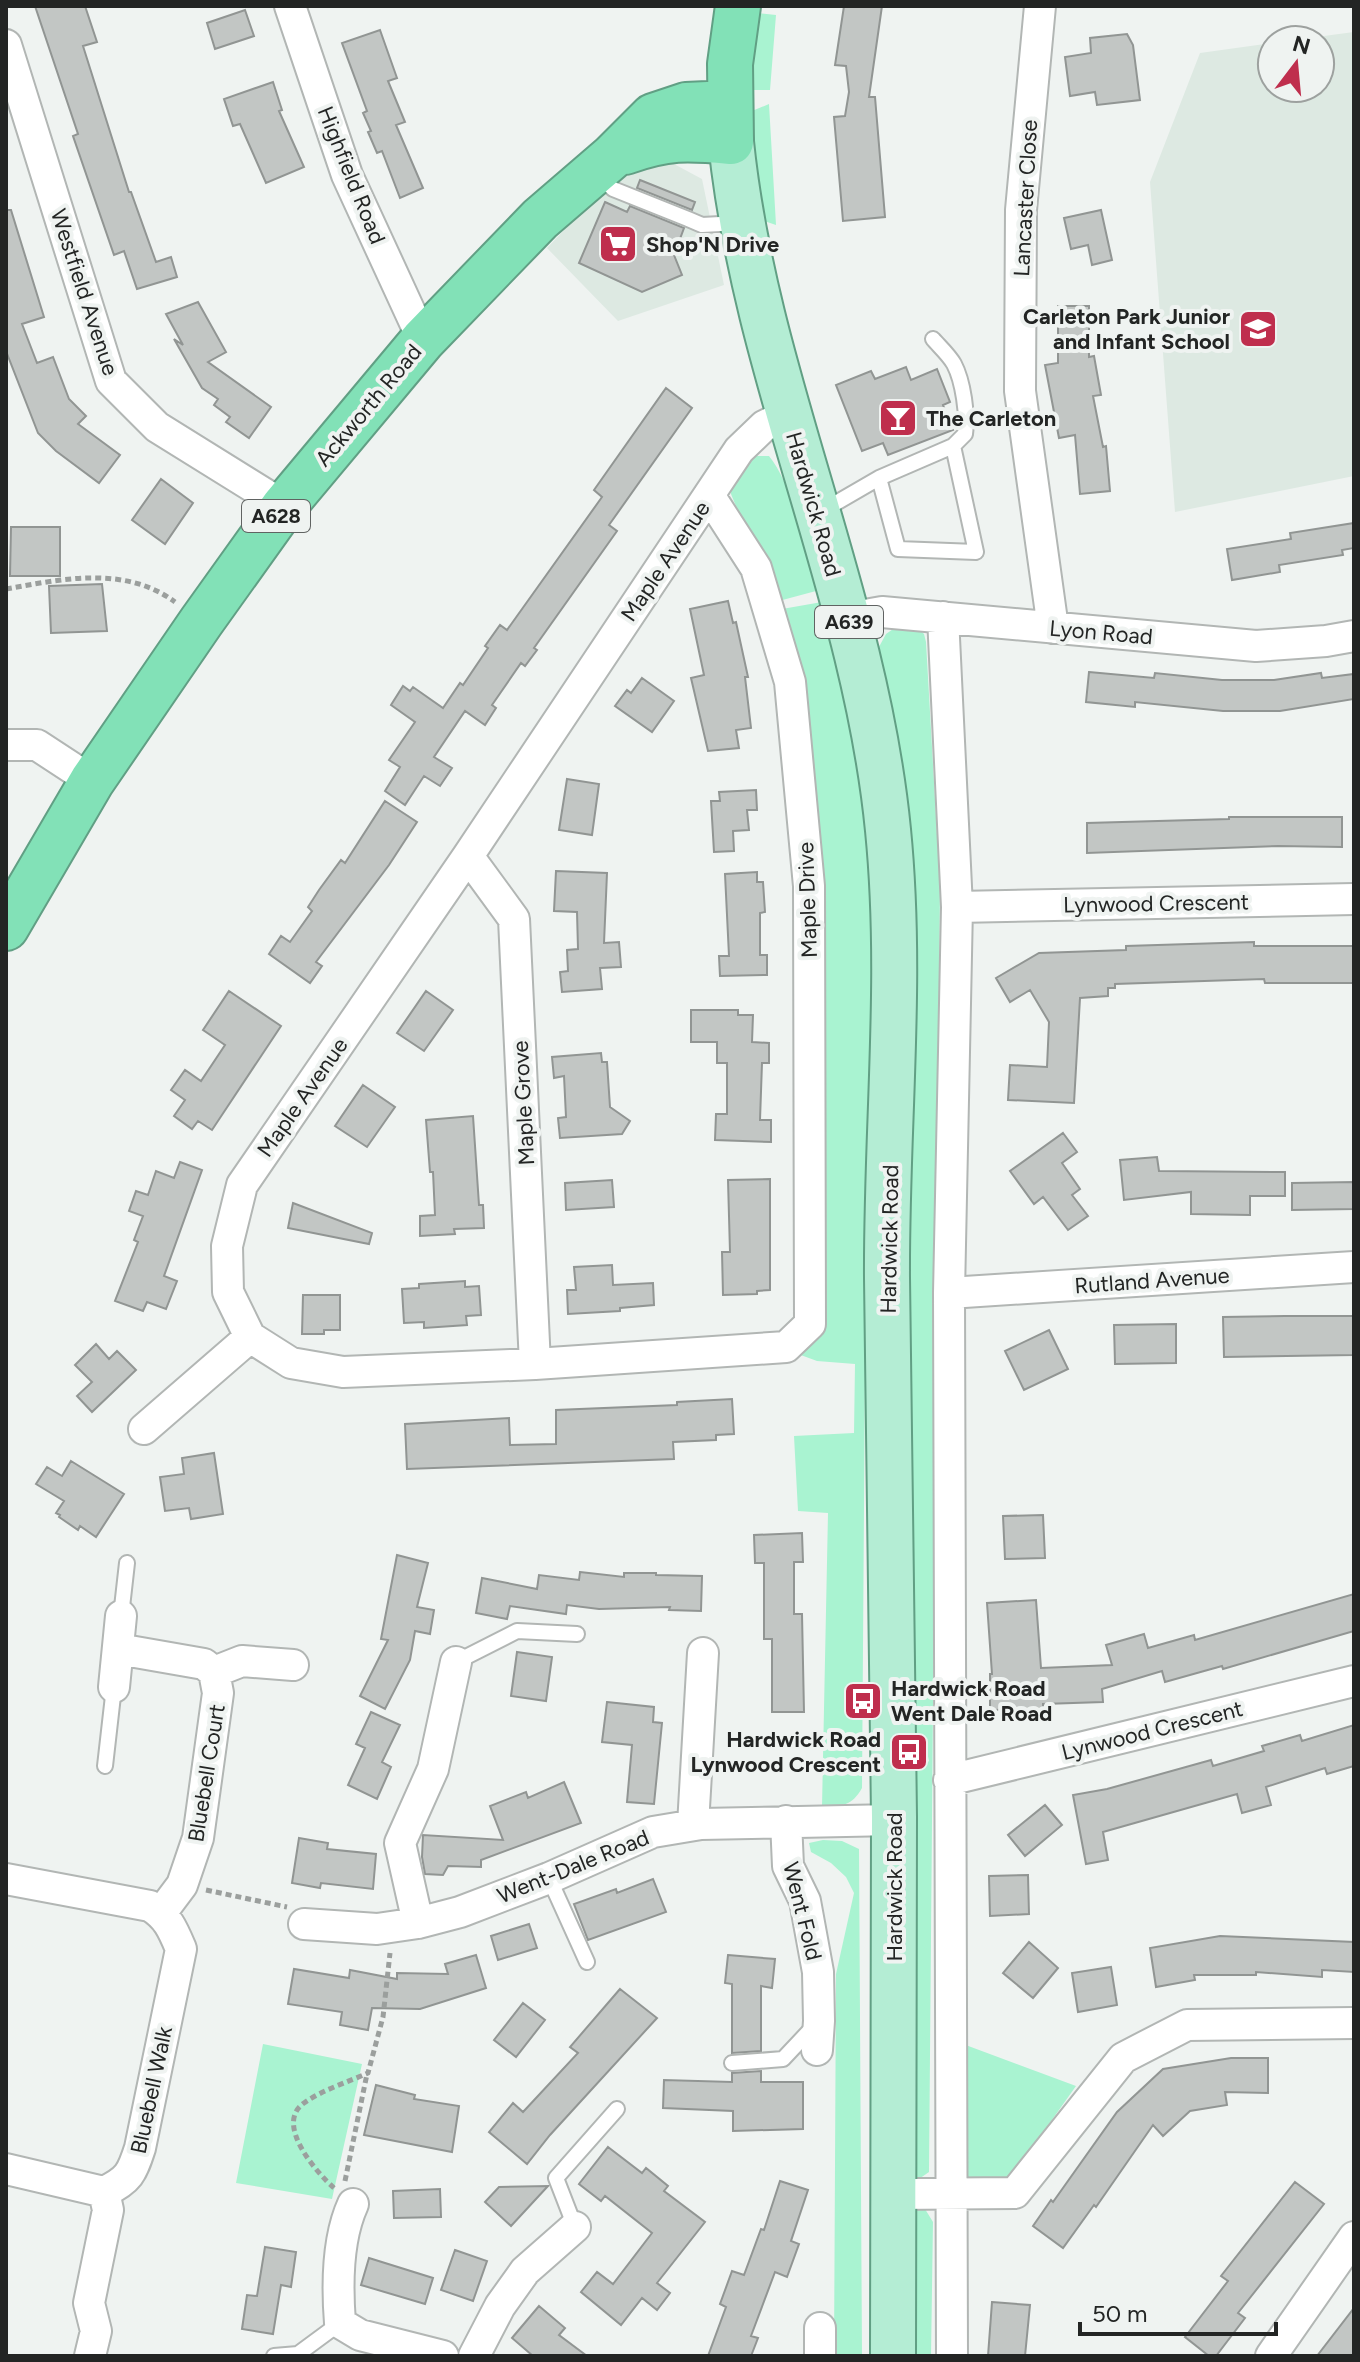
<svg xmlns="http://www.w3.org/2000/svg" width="1360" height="2362" font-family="Figtree,sans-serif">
<rect width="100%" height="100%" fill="#eff3f1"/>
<path fill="#dde9e2" d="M1354,32V476L1175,512L1150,182L1200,53L1272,43V88H1320V40H1294Z
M655,162L674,164L702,179L724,285L618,321L547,248L618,174Z"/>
<path fill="#a9f3d1" d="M757,13L776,15L770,90H754L750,86Z
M769,104L776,225L758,219L752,111Z
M751,456H769C794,486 805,552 816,591L775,602L731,494L730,477Z
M822,602L853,710L874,858L876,1022L865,1369L862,1788C852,1806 842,1806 822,1807L828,1513L798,1511L794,1436L854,1433L855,1364L817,1361L798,1354L820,1321L782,609Z
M896,627H917L924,634L926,642L940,887L929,2172L916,2181L909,2179L912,1775L929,1761L927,1752L910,1767L874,656L886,634Z
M823,1840L842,1841L859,1849L862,2356H834L836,1974L854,1893L846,1877L831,1863L811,1852L809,1843Z
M263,2044L362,2064L332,2199L236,2183Z
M963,2044L1076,2086L1012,2176C996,2184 977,2184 961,2175Z
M917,2207L925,2209L933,2222L931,2356H906V2214Z"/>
<path fill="#c2c6c4" stroke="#919593" stroke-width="2" d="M35,6H85L97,42L83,46L129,192H131L156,262L171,257L177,277L137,289L124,251L114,255L73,136L78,134Z
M844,6H882L869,97H875L885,217L843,221L834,117L845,116L849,92L846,66L835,65Z
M245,10L254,36L215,49L207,23Z
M380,30L397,78L388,81L405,122L396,125L423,188L400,198L382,151L377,153L368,132L371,131L363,113L367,111L342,43Z
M1127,34L1133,45L1140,100L1097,105L1095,92L1070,96L1065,57L1091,53L1090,38Z
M273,82L282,110L279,111L304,167L266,183L240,124L233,126L224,99Z
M640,180L695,202L692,210L637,188Z
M605,202L627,212L630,206L684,228L674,255L682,275L642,292L579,263Z
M6,210H11L44,317L22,324L37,363L53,357L69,399L86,416L78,424L120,455L99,483L56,451L38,433L6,351Z
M1101,210L1112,260L1092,265L1088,245L1071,249L1064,218Z
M198,302L226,352L208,362L271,407L249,438L226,422L230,417L214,405L218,399L202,388L174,339L183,345L166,314Z
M1058,306H1089V357L1094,356L1101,395L1093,396L1103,447L1106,446L1110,491L1080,494L1075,435L1059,438L1045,365L1058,363Z
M906,367L911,380L937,369L950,402L943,405L953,430L888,455L883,443L862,451L836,385L871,371L875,379Z
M666,388L692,408L609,525L617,531L534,648L537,650L525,666L521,663L492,705L496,708L485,725L465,711L434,757L452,768L440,786L424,776L405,805L385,791L400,767L389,760L415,722L391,705L403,686L410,691L413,687L443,708L460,683L463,685L488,648L485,646L500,625L507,630L602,497L594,490Z
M161,479L193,503L165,544L132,520Z
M1354,523V548L1342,550L1343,555L1279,565L1280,572L1232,580L1227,549L1291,539L1290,533Z
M11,527H60V576H10Z
M102,584L107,631L51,633L49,586Z
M728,601L733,623L736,622L748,677H745L751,728L736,730L739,748L708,751L691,678L704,675L690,609Z
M1089,672L1154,678L1155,673L1222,680H1274L1321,673L1322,678L1354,674V699L1280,711H1223L1135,702V707L1086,702Z
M642,678L674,701L652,732L615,706L627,690L631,693Z
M567,779L599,784L592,835L559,830Z
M756,790L757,810H747L749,830L733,831L734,851L714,852L711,801H720L719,792Z
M385,801L417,822L389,865L316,962L322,966L310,983L269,954L281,936L290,942L312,911L308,907L319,890L341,860L345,863Z
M1229,817H1342V847L1278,846L1087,853V823L1229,819Z
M556,871L607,873L604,943L619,942L621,967L600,968L602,989L562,992L560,972L568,971L567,950L578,949L577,912L554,911Z
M757,872V882H763L765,912L760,913V955H767V975L720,976L719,956H729L725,874Z
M1254,942V946H1354V983H1265L1264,979L1115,984V988H1108V996L1080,998L1074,1103L1008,1100L1010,1065L1047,1067L1049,1022L1030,990L1010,1002L996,978L1039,953L1126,950V946Z
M229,991L281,1026L212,1130L198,1121L192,1129L174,1116L185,1100L171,1090L185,1070L201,1081L225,1045L203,1030Z
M426,991L453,1010L424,1051L397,1033Z
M691,1010H738V1015H753L752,1042L769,1043V1063H762L760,1120H771V1142L715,1140L716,1114H727V1063H717V1042H691Z
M601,1053L602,1062H607L610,1107L630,1121L622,1134L560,1138L558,1118L566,1117L564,1076L554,1078L552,1057Z
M363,1085L395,1107L367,1147L335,1126Z
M473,1116L479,1205H483L484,1228L454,1229L455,1234L420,1236V1216L435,1215L433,1172H430L426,1120Z
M1063,1133L1077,1152L1062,1163L1080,1189L1072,1195L1088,1216L1068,1230L1043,1197L1034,1204L1010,1171Z
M1157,1157L1159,1171L1285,1172V1196H1250V1215L1191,1214V1192L1124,1200L1120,1160Z
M180,1162L202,1170L164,1276L177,1281L166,1309L147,1302L143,1311L115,1301L138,1242L134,1240L143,1216L129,1211L136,1191L148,1195L156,1171L174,1178Z
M770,1179V1290L757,1291V1294L723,1295L722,1252H730L728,1180Z
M612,1180L614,1207L566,1210L565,1183Z
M1354,1182V1209L1292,1210V1183Z
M293,1203L372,1233L369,1244L288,1228Z
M612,1265L613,1285L653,1283L654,1305L620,1308V1311L568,1314L567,1290H576L574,1267Z
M465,1281V1287L479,1286L481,1315L466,1316L467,1325L424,1328V1322L404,1323L402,1289L419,1288V1284Z
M303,1295H340V1330H324V1334H302Z
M1285,1316H1354V1355L1224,1357L1223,1317Z
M1176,1324V1363L1115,1364L1114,1325Z
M1049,1330L1068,1369L1024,1390L1005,1351Z
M96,1344L109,1359L117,1351L136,1370L92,1412L77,1396L92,1382L75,1365Z
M732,1399L734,1434L716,1435V1440L673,1442L674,1459L407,1469L405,1424L509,1418L510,1445L556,1444V1410L677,1405V1402Z
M214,1453L223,1514L191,1519L189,1508L165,1511L160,1477L184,1474L182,1458Z
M71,1461L124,1494L96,1537L80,1526L78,1530L59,1517L60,1515L56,1513L64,1501L36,1484L47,1467L62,1476Z
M1043,1515L1045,1558L1005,1559L1003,1516Z
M802,1533L803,1562H794V1614H802L804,1712H772V1639H764V1563H755L754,1535Z
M397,1555L428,1563L417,1607L434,1610L430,1634L415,1631L410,1660L385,1709L360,1696L388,1640L381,1639Z
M580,1572L624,1577V1573H656V1575L702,1576L701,1611L669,1610L670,1607L599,1609L567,1605L566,1614L510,1606L507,1619L476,1613L482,1578L537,1589L539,1575L579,1580Z
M1354,1594V1631L1223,1669L1222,1666L1165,1682L1162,1671L1102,1689L1103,1702L1043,1704V1709L990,1710V1674H992L987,1603L1036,1600L1041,1668L1112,1665L1106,1645L1144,1634L1148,1648L1194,1635L1195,1640Z
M517,1652L552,1657L546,1701L511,1696Z
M607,1702L654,1707L653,1722L662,1723L654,1804L627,1802L632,1745L602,1742Z
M371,1712L400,1725L382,1762L391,1767L377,1799L348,1785L365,1748L356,1744Z
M1354,1725V1766L1327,1774L1325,1768L1266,1787L1271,1805L1242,1813L1237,1794L1103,1832L1108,1860L1086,1864L1073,1795L1107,1789L1211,1760L1213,1766L1264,1751L1262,1746L1300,1735L1302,1741Z
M564,1782L581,1823L481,1860V1867L448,1866L443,1875L425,1874L422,1857L423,1835L503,1840L490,1806L526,1792L528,1798Z
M1045,1805L1062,1825L1025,1856L1008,1835Z
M299,1838L328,1843L327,1849L376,1854L373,1889L321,1883L320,1888L292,1883Z
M1028,1875L1029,1914L990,1916L989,1876Z
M653,1879L666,1912L588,1940L574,1904L616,1889L617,1893Z
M529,1924L537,1948L498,1960L491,1936Z
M1220,1936L1354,1942V1972L1322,1970V1977L1256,1972V1975H1194L1195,1980L1156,1987L1150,1948Z
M1029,1942L1058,1968L1033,1998L1003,1973Z
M476,1955L486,1988L420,2009L372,2008L368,2030L340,2025L342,2012L288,2004L294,1969L349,1978L350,1970L397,1979V1973L448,1974L445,1964Z
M728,1955L775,1959L772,1988L761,1986V2051L732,2053V1984L725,1983Z
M1111,1967L1117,2005L1078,2012L1072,1973Z
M620,1989L657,2018L550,2135L527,2164L489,2132L513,2103L523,2112L578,2053L570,2047Z
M523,2003L545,2020L516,2057L494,2040Z
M1231,2058H1268V2093L1225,2092L1227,2105L1190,2111L1163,2136L1153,2125L1096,2207L1094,2205L1063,2248L1033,2226L1051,2200L1053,2202L1117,2112L1163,2069Z
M761,2071V2082H803V2129L733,2131V2111L663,2108L664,2080L732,2082V2073Z
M376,2085L415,2095L414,2099L459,2106L452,2152L364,2135Z
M608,2147L642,2173L646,2168L668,2186L664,2191L705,2222L657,2283L670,2293L657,2310L642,2298L621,2325L581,2292L597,2272L613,2284L652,2233L605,2196L601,2201L579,2184Z
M780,2181L808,2190L791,2241L799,2244L787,2277L775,2272L751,2336L758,2338L751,2356H708L726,2307L720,2304L732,2271L744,2275L761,2229L764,2230Z
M1295,2182L1324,2204L1238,2313L1245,2318L1216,2356H1209L1185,2337L1228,2281L1221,2276Z
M548,2186L511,2226L485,2202L499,2187Z
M440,2189L441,2217L394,2218L393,2191Z
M265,2247L296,2252L291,2287L281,2285L273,2334L242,2329L247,2295L257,2296Z
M455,2250L487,2261L473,2301L441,2290Z
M369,2258L433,2278L425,2304L361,2285Z
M992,2302L1030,2305L1025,2356H988Z
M539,2306L565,2328L559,2335L587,2356H533L512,2338Z
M1354,2308V2356H1317Z"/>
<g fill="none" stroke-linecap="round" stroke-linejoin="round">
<g stroke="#b2b6b4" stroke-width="18">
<path id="lane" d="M597,174L613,189L688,219L702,225L739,223
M933,339C939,346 949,355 954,364C963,381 968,415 965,434L953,446
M822,511L879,478L953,446L976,552L898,549L879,478
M121,1616L127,1563
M456,1662L517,1631L577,1634
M105,1766L114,1687
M549,1878L587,1962
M732,2063L783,2059L814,2026
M575,2227L556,2178L617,2109
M274,2356L298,2354L340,2323"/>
</g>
<g stroke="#b2b6b4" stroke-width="34">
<path id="street" d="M290,6L347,175L423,340
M1040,6L1021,210L1020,391L1053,628
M6,45L111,381L157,427L284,506
M709,495L756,568L790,682L809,886L810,1324L786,1347L535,1364L343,1372L291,1363L250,1337L228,1292L227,1246L242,1185L468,856L739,450L764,426L788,414
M943,617L957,907L949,1293L952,2356
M848,618L882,612L1256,646L1326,641L1354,636
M6,745H37L92,781
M468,856L514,919L535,1364
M957,907L1354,899
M949,1293L1354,1267
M144,1429L250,1337
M118,1649L204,1664L214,1672L218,1693L198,1838L182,1885L161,1913
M214,1672L242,1661L293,1665
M114,1687L121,1616
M949,1780L1354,1681
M786,1821L788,1866L805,1901L818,1972L819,2021L817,2050
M693,1825L703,1653
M6,1879L150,1906C168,1917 173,1930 181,1949L140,2148C132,2173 129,2180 104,2192
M418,1923L400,1843L433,1769L456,1662
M304,1924L377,1929L418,1923L460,1912L549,1878L653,1832L701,1824L894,1820
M6,2169L104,2192
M893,2194L1015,2193L1123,2058L1187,2025L1354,2023
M353,2204C337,2239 337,2285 340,2323L360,2335L443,2356
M90,2356L96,2331L89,2303L108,2210L104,2192
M474,2356L500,2306L525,2271L575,2227
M820,2356V2328
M1271,2356L1354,2237"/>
</g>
<g stroke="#619f84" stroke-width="48">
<path id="primary" d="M731,142C755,377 865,594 888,830C903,980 886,1128 887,1278C888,1458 893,1637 894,1817C895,1997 892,2176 893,2356"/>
</g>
<g stroke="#619f84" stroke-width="48">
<path id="highway" d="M625,152C667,137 687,138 731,142L730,64L738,6
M6,928L92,781L201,622L284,506L423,340L540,219L612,157L653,116L686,105L730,103"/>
</g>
<path stroke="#9b9f9d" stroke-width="5" stroke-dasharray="6 4" stroke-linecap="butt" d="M6,589C62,579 125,565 175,602
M206,1890L287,1907
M345,2181L367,2074
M334,2188C316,2172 274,2124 304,2103C322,2090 348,2082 368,2073L383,2017L390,1953"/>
<use href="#lane" stroke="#fff" stroke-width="14"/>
<use href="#street" stroke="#fff" stroke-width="30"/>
<use href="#primary" stroke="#b4edd4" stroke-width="44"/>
<use href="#highway" stroke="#82e1b7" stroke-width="44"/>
</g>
<defs>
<g id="supermarket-square" transform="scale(2)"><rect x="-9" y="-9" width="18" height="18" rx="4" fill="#bf2e4d" stroke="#eff3f1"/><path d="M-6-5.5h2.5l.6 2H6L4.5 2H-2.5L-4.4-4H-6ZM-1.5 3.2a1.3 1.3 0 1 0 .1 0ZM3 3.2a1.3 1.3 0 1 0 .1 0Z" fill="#fff"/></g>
<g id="school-square" transform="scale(2)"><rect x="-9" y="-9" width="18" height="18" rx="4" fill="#bf2e4d" stroke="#eff3f1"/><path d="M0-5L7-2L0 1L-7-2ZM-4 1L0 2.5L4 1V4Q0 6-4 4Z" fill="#fff"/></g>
<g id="bar-square" transform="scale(2)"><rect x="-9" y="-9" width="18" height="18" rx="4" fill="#bf2e4d" stroke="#eff3f1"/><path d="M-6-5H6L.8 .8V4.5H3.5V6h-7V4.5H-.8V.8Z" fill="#fff"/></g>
<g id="bus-square" transform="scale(2)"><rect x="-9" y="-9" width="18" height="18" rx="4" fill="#bf2e4d" stroke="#eff3f1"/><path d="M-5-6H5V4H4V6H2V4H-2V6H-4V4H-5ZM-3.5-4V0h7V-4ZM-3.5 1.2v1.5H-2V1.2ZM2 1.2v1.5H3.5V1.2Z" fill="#fff"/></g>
</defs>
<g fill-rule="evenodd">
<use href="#supermarket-square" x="618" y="244"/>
<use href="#school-square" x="1258" y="329"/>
<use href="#bar-square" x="898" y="418"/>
<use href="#bus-square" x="863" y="1701"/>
<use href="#bus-square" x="909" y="1752"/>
</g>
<g text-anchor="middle" stroke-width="8" stroke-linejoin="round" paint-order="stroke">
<g fill="#eff3f1" stroke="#606362" stroke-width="2">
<rect x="242" y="500" width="68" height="32" rx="6"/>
<rect x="815" y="606" width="68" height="32" rx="6"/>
</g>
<g font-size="20" font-weight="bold" fill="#232524">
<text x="276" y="523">A628</text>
<text x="849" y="629">A639</text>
</g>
<g font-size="22" fill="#232524" stroke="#eff3f1">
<text transform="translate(352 175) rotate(68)" y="8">Highfield Road</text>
<text transform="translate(1025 198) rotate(-87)" y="8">Lancaster Close</text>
<text transform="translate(85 292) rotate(72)" y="8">Westfield Avenue</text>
<text transform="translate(368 405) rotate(-50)" y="8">Ackworth Road</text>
<text transform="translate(814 504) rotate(74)" y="8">Hardwick Road</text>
<text transform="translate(665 561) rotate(-56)" y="8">Maple Avenue</text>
<text transform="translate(1101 632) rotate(5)" y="8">Lyon Road</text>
<text transform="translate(807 900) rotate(-92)" y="8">Maple Drive</text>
<text transform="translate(1156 903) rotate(-1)" y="8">Lynwood Crescent</text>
<text transform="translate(302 1097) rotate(-55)" y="8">Maple Avenue</text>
<text transform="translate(523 1103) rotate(-93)" y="8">Maple Grove</text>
<text transform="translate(889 1239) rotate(-89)" y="8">Hardwick Road</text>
<text transform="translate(1152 1280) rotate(-4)" y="8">Rutland Avenue</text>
<text transform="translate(1152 1730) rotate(-14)" y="8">Lynwood Crescent</text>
<text transform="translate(206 1773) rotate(-81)" y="8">Bluebell Court</text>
<text transform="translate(573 1866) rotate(-22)" y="8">Went-Dale Road</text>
<text transform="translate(894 1887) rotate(-90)" y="8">Hardwick Road</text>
<text transform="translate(803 1911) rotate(76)" y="8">Went Fold</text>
<text transform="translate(151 2090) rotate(-78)" y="8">Bluebell Walk</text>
</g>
<g font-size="22" font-weight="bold" fill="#232524" stroke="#eff3f1" text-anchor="start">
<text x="646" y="252">Shop'N Drive</text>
<text x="1230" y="324" text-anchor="end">Carleton Park Junior<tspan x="1230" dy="25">and Infant School</tspan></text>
<text x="926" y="426">The Carleton</text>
<text x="891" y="1696">Hardwick Road<tspan x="891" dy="25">Went Dale Road</tspan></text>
<text x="881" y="1747" text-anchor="end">Hardwick Road<tspan x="881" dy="25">Lynwood Crescent</tspan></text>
</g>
</g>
<rect width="1360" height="2362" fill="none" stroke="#232524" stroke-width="16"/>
<g transform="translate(1296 64) rotate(16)"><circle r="38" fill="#eff3f1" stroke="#9da19f" stroke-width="2"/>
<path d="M0-6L14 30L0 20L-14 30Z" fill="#bf2e4d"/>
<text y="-12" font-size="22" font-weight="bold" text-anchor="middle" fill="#232524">N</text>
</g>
<path d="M1080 2322v12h196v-12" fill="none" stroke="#232524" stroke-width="4"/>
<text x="1092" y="2322" font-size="24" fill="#232524" stroke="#eff3f1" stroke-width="6" paint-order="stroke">50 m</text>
</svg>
